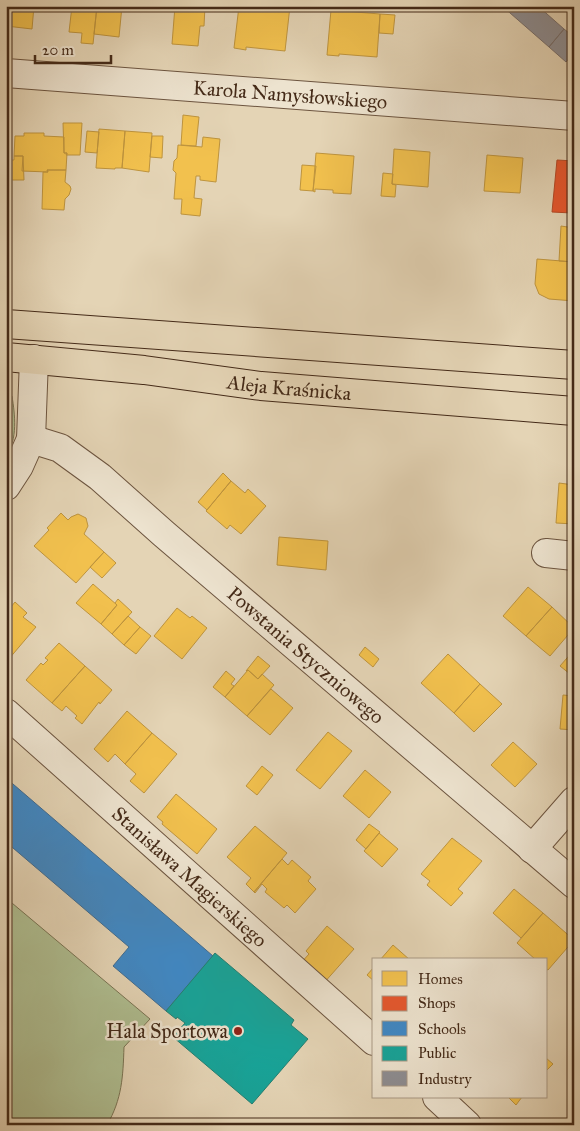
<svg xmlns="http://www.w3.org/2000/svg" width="580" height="1131" font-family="'IM FELL Great Primer',serif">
<rect width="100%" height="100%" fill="#e4d4b5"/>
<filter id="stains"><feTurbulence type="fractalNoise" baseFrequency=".004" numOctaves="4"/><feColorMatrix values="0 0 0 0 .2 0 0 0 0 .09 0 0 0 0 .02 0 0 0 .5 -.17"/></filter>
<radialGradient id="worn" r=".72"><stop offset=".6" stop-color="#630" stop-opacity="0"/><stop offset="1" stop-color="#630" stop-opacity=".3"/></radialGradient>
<path fill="#afbe91" stroke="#7a7454" d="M6,395L12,396C15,415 18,439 6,456Z
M6,898L150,1019L124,1047C123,1077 122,1099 107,1125H6Z"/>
<path fill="#f2c14e" stroke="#be943e" d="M6,6H34L32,29L6,26Z
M72,6H97L93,44L81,43L82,33L69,32Z
M97,6H122L119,37L94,34Z
M175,6H205L204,26H200L198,46L172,44Z
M239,6H290L285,51L246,47V50L234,48Z
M331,10L380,14L377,57L339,54V56L327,55Z
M380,14L395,15L393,34L379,33Z
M183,115L199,117L196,146L181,145Z
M63,123H82L80,155H66L67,153H64Z
M99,129L125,131L122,168H115V169L96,168Z
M87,131L99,132L97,153L85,152Z
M125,131L152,133L149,172L122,168Z
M24,133H44V136L64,137V153H67L66,170H47L48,172L22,171L23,156H14L15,136H24Z
M152,136H163L162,158L150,157Z
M203,137L220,139L216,182L200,180V176H196L194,198L202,199L200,216L181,214L182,199H174L176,173L173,170L174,161L177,158L178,145L202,147Z
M394,149L430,152L428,187L392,184Z
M316,153L354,156L351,194L333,193V190L315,189V192L313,191Z
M487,155L523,158L520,193L484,191Z
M14,156H23L24,180H8V160H14Z
M302,165L316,166L313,191L300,190Z
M47,170H66L65,182L70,186L71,189L69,195L65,199L64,210L42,209L43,172H48Z
M383,173L393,174L392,184L396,185L395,197L381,196Z
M573,208H574V228L569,227Z
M561,226L574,228V262L559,261Z
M537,259L574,262V301L549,299L539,294L535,284Z
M223,473L231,481L207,510L198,502Z
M231,481L245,493L248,489L266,506L241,534L230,525L227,529L206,511Z
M559,483L574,485V524L556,523Z
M61,513L68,520L71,517L78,514L86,518L88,526L84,534L104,552L76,583L34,546L49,530L47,528Z
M279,537L328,541L326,570L277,565Z
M104,552L116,563L102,578L90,567Z
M93,584L117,605L101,624L76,603Z
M528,587L552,607L526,636L503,616Z
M118,599L132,612L112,634L101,624L117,605L115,603Z
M15,602L27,613L23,617L36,627L8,660L6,659V613Z
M552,607L574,628L550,656L526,636Z
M177,608L190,618L192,616L207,628L182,659L154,636Z
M128,616L140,627L124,645L112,634Z
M140,627L151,636L136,654L124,645Z
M59,643L85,666L52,703L26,680L41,663L43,665L48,660L45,658Z
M365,647L379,659L373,667L359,655Z
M574,650V670L570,674L560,666Z
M448,654L480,684L454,713L421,683Z
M258,656L270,666L258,679L248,670L246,671Z
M85,666L112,690L100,704L99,702L82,724L75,718L77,716L66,706L62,711L52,703Z
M248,670L258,679L262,674L274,685L247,716L225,697Z
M226,671L235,679L231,684L234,686L225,697L213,687Z
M480,684L502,704L474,732L454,713Z
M271,689L293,708L270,735L247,716Z
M563,695L574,696V730L560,729Z
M127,711L152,733L125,764L115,754L108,762L94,749Z
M328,732L352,751L320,789L296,770Z
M152,733L177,754L144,793L130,781L136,774L125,764Z
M513,742L537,764L515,787L491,765Z
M262,766L273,775L257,795L246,786Z
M365,770L391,792L369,818L343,796Z
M176,794L217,829L197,854L162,824L163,822L157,817Z
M369,824L380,832L366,849L356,840Z
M255,826L287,853L254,892L246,884L251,878L227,857Z
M379,833L398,849L382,867L364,851Z
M452,838L482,861L458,889L463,893L451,906L427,885L430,881L421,874Z
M282,859L288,865L292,860L311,877L308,881L316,889L295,913L287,905L284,908L265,892L267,889L262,884L255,893L254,892Z
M514,889L543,913L521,938L493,913Z
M543,913L574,940L548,970L546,969V960H536L517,943Z
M327,926L354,949L323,984L300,964L309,954L306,951Z
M393,945L410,960H380Z
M374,967V981L367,975Z
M546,1058L553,1064L546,1071Z
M508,1097H522L516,1105Z"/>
<path fill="#e4572e" stroke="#b44a27" d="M557,160L574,161V208L572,213L552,212Z"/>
<path fill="#3f88c5" stroke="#406c91" d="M6,778L213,956L166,1011L113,966L129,947L6,842Z"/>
<path fill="#17a398" stroke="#247f72" d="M215,953L294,1020L291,1025L308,1039L252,1104L173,1037L185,1023L177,1017L176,1019L166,1011Z"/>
<path fill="#8d8d92" stroke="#776f6d" d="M502,6H538L564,29L549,47Z
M564,29L574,37V53L566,62L549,47Z"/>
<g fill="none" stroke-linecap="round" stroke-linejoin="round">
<g stroke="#6c543f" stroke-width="30">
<g id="minor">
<path id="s1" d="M6,73L574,116"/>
<path id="s2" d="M31,439L60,448L100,477L164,534L574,884"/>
<path d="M6,486L19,466L31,439L34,359"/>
<path d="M546,553L574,556"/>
<path id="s3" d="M6,713L374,1041"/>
<path d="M532,849L574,801"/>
<path d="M437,1097L467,1125"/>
</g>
</g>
<g stroke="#442a18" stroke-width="30">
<g id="major">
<path d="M6,324L574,365"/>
<path id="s4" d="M6,357L144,370L261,386L574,411"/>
</g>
</g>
<use href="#minor" stroke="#ede3cf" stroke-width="28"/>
<use href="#major" stroke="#e4d4b5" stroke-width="28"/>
</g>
<circle fill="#8f2418" stroke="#ede3cf" stroke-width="2" cx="238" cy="1031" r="5"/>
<g text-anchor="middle" stroke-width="5" stroke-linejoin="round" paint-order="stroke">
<g font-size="20" fill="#442a18" stroke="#ede3cf">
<text dy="7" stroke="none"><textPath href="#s1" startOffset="285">Karola Namysłowskiego</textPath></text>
<text dy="7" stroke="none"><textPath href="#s4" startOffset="285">Aleja Kraśnicka</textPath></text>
<text dy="7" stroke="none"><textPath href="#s2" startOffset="352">Powstania Styczniowego</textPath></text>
<text dy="7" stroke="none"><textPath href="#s3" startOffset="246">Stanisława Magierskiego</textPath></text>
</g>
<g font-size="20" fill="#442a18" stroke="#ede3cf" text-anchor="end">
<text x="228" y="1038">Hala Sportowa</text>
</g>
</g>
<rect width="580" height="1131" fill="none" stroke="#e4d4b5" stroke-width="25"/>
<rect x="8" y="8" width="565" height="1116" fill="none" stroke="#442a18" stroke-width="2.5"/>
<rect x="12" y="12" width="555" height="1106" fill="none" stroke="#442a18"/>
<rect x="372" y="958" width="175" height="140" fill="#ede3cf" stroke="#a99986"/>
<rect x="382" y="971" width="25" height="15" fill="#f2c14e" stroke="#a99986"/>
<text x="418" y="984" font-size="15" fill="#442a18">Homes</text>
<rect x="382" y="996" width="25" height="15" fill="#e4572e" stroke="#a99986"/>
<text x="418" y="1008" font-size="15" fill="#442a18">Shops</text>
<rect x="382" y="1021" width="25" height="15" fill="#3f88c5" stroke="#a99986"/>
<text x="418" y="1034" font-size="15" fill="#442a18">Schools</text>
<rect x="382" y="1046" width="25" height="15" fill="#17a398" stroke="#a99986"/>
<text x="418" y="1058" font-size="15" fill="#442a18">Public</text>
<rect x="382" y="1071" width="25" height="15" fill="#8d8d92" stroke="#a99986"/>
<text x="418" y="1084" font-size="15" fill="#442a18">Industry</text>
<path d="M35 55v8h76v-8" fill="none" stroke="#442a18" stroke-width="2.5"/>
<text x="42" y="55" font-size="15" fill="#442a18" stroke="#ede3cf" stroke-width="4" paint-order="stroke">20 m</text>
<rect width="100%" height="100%" filter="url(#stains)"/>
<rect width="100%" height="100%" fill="url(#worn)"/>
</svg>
